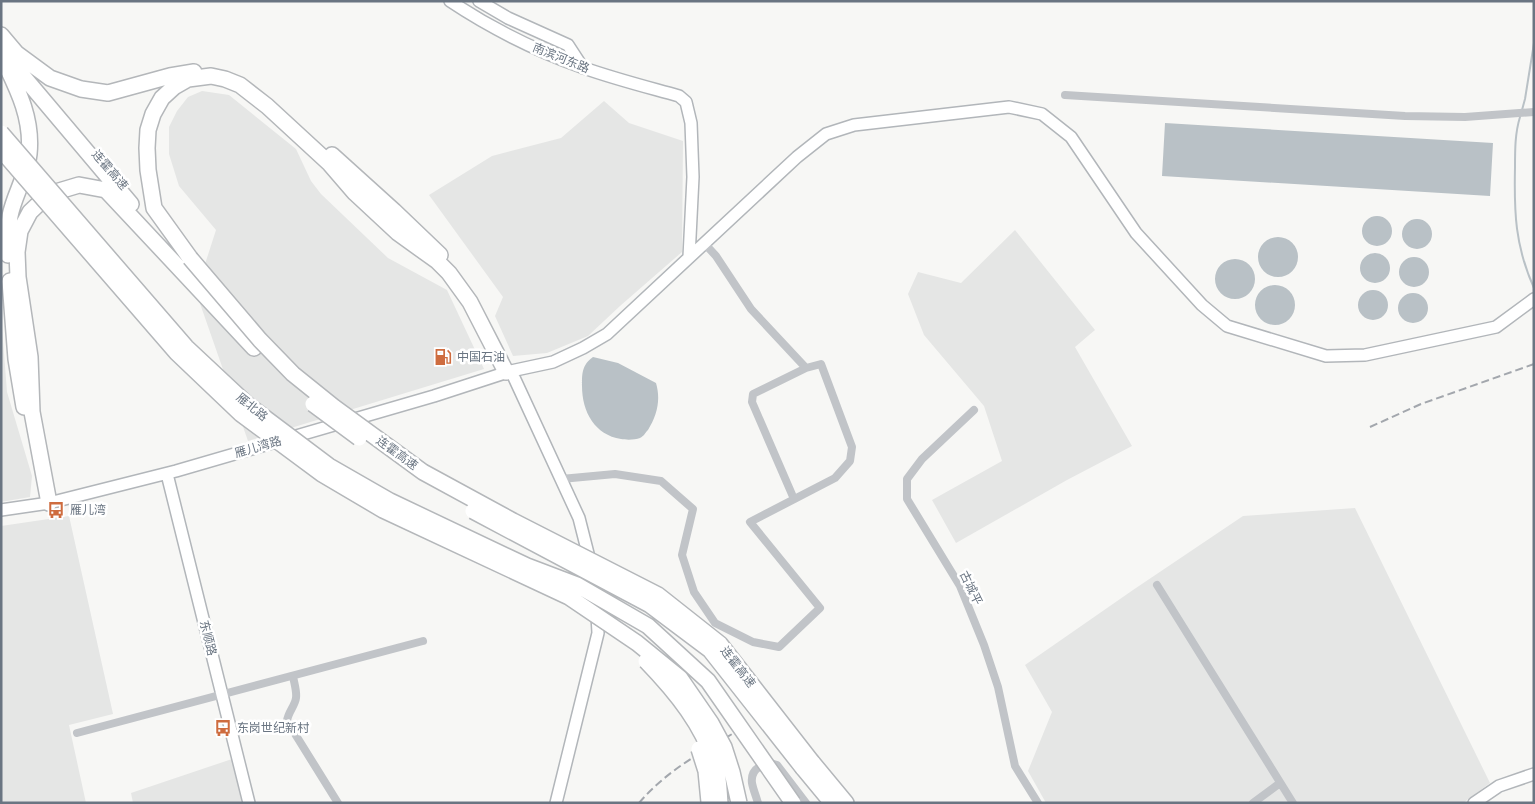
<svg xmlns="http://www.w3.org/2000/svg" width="1535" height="804" font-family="'Source Sans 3','Noto Sans SC',sans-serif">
<rect width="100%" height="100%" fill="#f7f7f5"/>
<path fill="#e5e6e5" d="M202,91L229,95L296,149L311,181L321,194L388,258L447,290L484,369L248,441L196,292L216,230L179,186L169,154V127L177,111L188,97Z
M604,101L629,123L683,141L682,252L620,306L588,336L547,353L513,356L495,316L503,297L429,195L492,156L561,138Z
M1015,230L1095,330L1075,347L1132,446L1067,480L956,543L932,500L1002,461L984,406L924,335L908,294L918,272L961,283Z
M1,315L7,392L32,476L30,497L1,502Z
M1355,508L1490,783L1463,803H1046L1028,771L1052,712L1025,665L1133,590L1243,516Z
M69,516L113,714L69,725L86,803H1V526Z
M232,759L242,803H133L131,793Z"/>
<path fill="#b9c1c6" d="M1165,123L1493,143L1490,196L1162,176Z
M1362 231a15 15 0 1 1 30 0a15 15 0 1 1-30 0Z
M1402 234a15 15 0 1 1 30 0a15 15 0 1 1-30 0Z
M1258 257a20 20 0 1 1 40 0a20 20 0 1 1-40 0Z
M1360 268a15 15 0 1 1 30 0a15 15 0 1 1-30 0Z
M1399 272a15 15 0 1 1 30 0a15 15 0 1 1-30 0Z
M1215 279a20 20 0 1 1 40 0a20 20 0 1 1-40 0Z
M1255 305a20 20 0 1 1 40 0a20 20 0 1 1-40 0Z
M1358 305a15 15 0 1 1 30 0a15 15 0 1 1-30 0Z
M1398 308a15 15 0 1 1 30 0a15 15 0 1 1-30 0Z
M593,357L618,363L656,383C661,400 657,415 648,430C645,433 644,436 640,438C635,440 626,440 621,439C595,435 582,412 582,386C582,373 582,365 593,357Z"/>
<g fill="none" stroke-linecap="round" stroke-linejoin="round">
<path stroke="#b9c1c6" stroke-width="2" d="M1522,110L1525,99L1534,43
M1520,117C1515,133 1515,150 1515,167C1514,212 1515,246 1534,288"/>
<g stroke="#b2b6ba" stroke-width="14">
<path id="secondary" d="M450,1C492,29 537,51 584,68C615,79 647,87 679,96L686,102L691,123L693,177L689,257
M479,1L508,18L568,45L583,68
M511,371L579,518L595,581L598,633L556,803
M167,474L249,803
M1,510L49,503L176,471L434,396L511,371L553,362L583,348L607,334L797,157L826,134L854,125L1009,107L1042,114L1071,137L1136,233L1202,305L1227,326L1326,356L1365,355L1496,327L1534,299
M1474,803L1499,786L1534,774"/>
</g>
<g stroke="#b4b7ba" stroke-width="18">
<path id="highway" d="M1,35L23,61
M16,53L50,78L81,89L108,93L170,76L194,72
M1,55C16,86 33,117 29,154C27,176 14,195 10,216C8,229 8,242 8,255
M12,63L131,204
M332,155L394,211L440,255
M190,258L154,208L148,170L147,148L148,130L153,114L162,98L174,87L188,79L211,76L225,79L240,85L267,106L330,164L355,193L398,233L437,261L449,273L470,302L506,372
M10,281L16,359L24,407
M49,503L32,412L30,357L18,277L17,252L20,231L30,212L49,194L79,185L106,190L254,348
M812,762L846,803
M803,768L832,803"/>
</g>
<path stroke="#c1c4c8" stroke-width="8" d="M1065,95L1405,116L1465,117L1534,112
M974,410L922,459L907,479V499L960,586L984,645L998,687L1015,766L1038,803
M561,479L615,474L661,481L693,509L682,555L694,592L715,623L753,642L779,647L820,608L750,522L835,478L850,461L852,447L821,364L806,368L751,309L716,256L704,243
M794,499L752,402L753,394L806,368
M1157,585L1293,803
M293,676C294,683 297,691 296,698C295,706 288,712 287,721L338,803
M77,733L423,641
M758,803C756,796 753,789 752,783C750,768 765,761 777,765L806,803
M1253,803L1280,783"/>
<use href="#secondary" stroke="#fff" stroke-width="11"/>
<use href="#highway" stroke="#fff" stroke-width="15"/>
<path stroke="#a3a7ad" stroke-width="2" stroke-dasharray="8 4" stroke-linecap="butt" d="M1370,427L1421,404L1534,364
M639,803C666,771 703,751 739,730"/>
<g stroke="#b4b7ba" stroke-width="18" stroke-linecap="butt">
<path id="highway-bridge" d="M1,133L186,347L248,405L329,466L390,501L527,566L577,585L648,626L708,681L793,803
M1,150L177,353L241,414L322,474L383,510L569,597L637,643L680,678L711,723L724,747L732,772L739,803
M190,258L260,340L293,374L334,407L423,472L513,521L658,595L720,644L812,762
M313,404L359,438
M473,511L650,605L710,650L803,768
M646,661C676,692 704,726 716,768C719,778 719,792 720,803
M699,749L706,771L709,802"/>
</g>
<use href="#highway-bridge" stroke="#fff" stroke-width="15"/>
</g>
<defs>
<g id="fuel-bare" transform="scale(1.35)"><path d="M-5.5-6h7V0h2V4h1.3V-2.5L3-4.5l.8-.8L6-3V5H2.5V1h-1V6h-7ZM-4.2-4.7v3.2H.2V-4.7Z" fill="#ce6c3f" stroke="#fff" stroke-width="2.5" paint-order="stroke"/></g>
<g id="bus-bare" transform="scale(1.35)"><path d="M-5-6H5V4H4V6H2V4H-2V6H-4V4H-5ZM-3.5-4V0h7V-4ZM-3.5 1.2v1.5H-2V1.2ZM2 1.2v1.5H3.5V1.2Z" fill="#ce6c3f" stroke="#fff" stroke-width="2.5" paint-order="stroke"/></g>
</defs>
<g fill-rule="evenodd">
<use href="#fuel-bare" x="443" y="357"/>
<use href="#bus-bare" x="56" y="510"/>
<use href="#bus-bare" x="223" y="728"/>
</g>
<g text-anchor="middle" stroke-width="5" stroke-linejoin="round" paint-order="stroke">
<g font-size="12" fill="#6a7582" stroke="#fff">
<text transform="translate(561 58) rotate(22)" y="4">南滨河东路</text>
<text transform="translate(110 170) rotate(49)" y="4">连霍高速</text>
<text transform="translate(252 407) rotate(39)" y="4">雁北路</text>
<text transform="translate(258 447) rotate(-16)" y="4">雁儿湾路</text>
<text transform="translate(397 453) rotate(36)" y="4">连霍高速</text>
<text transform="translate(971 588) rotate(64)" y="4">古城平</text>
<text transform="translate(208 638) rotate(76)" y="4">东顺路</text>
<text transform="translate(738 667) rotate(52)" y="4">连霍高速</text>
</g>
<g font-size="12" fill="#6a7582" stroke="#fff" text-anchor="start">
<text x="457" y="361">中国石油</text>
<text x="70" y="514">雁儿湾</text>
<text x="237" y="732">东岗世纪新村</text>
</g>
</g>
<rect width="1535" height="804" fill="none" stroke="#6a7582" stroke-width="5"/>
</svg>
